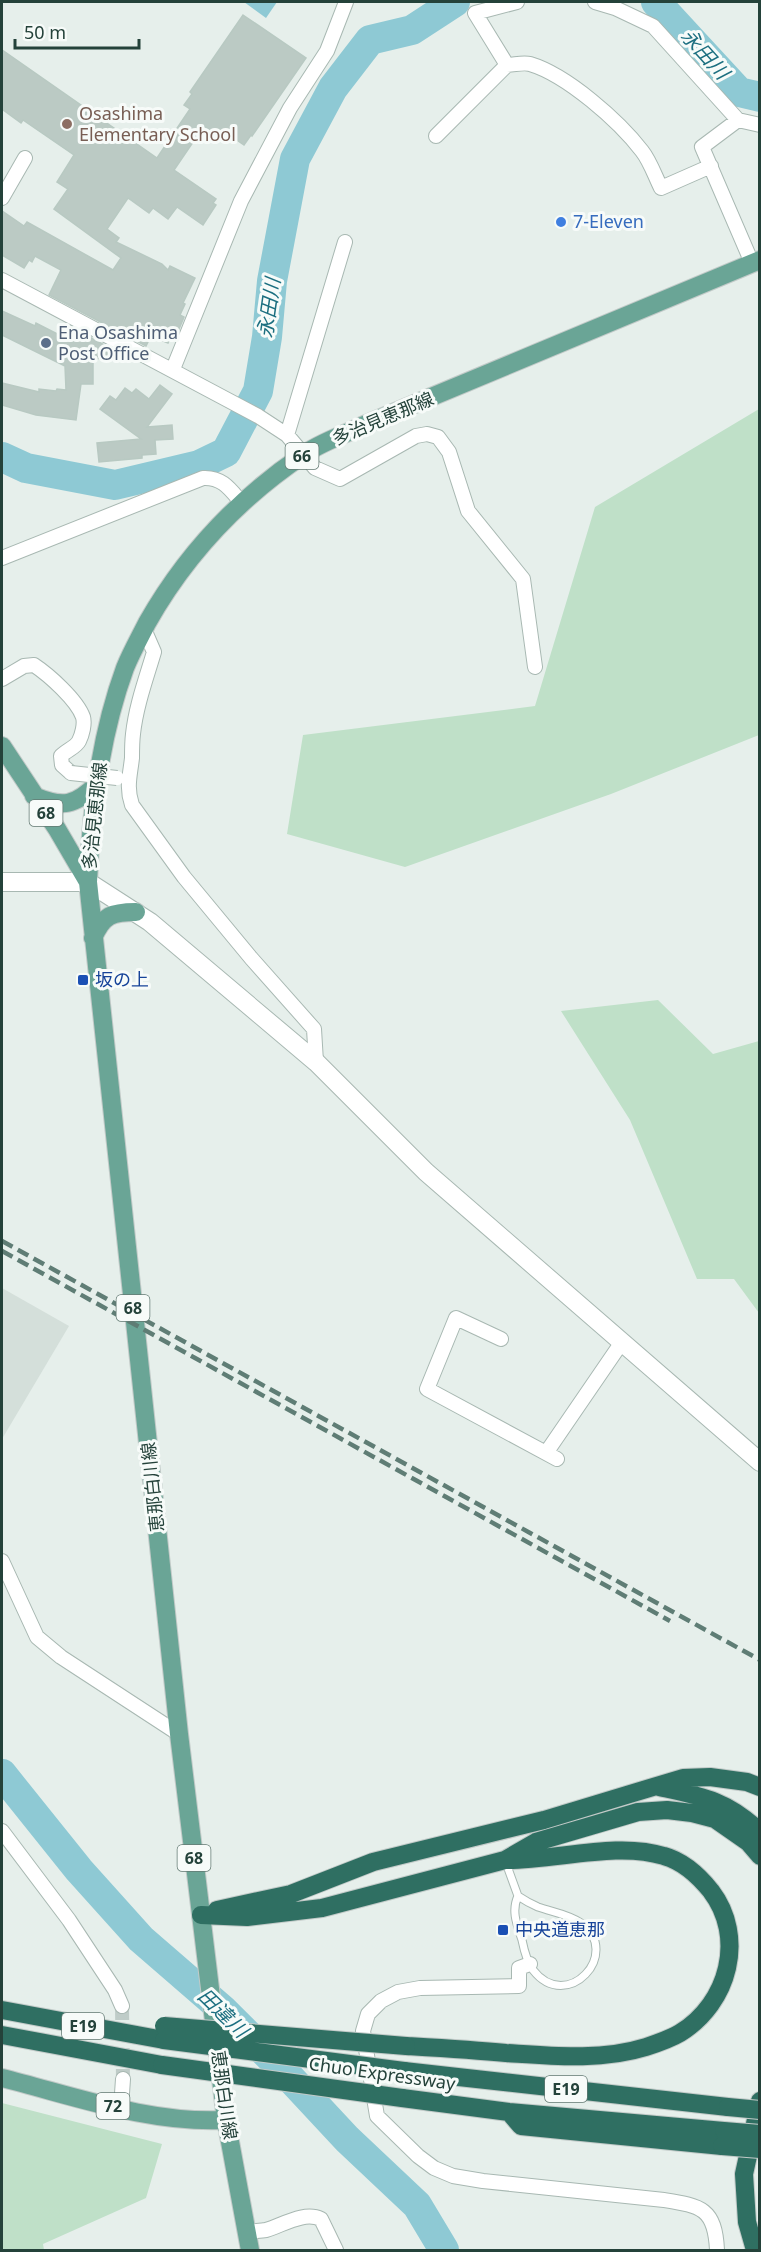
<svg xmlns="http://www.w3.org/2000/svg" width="761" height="2252" font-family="'Noto Sans','Noto Sans JP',sans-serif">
<rect width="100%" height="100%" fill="#e6efeb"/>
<path fill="#d4dfda" d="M2,1288L69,1326L2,1439Z"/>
<path fill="#bfe0c8" d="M759,409V735L611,794L405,867L287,834L303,735L535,706L595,507Z
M658,1000L713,1054L759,1041V1313L734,1279H697L630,1120L561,1011Z
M2,2103L162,2144L146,2198L43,2244L44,2250H2Z"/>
<path fill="#8ec9d4" d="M244,2H277L266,18Z"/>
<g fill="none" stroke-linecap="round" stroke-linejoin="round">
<path stroke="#8ec9d4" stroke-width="30" d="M656,2L739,92L760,97
M2,457L26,468L115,485L199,465L226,452L258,391L267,337L272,281L295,159L333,88L370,40L412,30L455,2
M2,1774L79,1870L141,1939L223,2010L279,2066L347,2139L417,2205L444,2250"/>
</g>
<path fill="#bbcac4" stroke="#b8c9c2" stroke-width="1.5" d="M243,15L306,58L252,136L251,135L244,145L225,132L221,138L204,126L174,170L216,199L213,203L216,205L203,225L177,207L168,219L153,208L149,213L128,198L107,229L119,238L116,242L162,264L168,270L170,266L195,278L183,303L185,304L180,315L184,317L176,336L172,334L168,343L151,336L146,346L49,295L61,270L35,256L32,262L29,260L24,268L2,255V211L24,226L27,222L113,270L121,258L54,209L68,189L57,182L74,155L23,120L21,123L2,109V50L157,158L190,109L184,105L192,94L190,92Z
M2,311L35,326L36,323L73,342L80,332L125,356L93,359V384H81L76,420L36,415L2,405V383L39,392V389L56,391L57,389L66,390L65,366L2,335Z
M160,385L172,394L147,427L172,425L173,439L155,440L156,454L142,455V458L99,462L97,443L141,439L100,409L110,396L116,400L125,388L132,393L136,389L149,399Z"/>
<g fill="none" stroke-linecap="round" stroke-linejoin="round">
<path stroke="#bfccc8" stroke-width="14" stroke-dasharray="14 7" stroke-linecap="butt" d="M122,2006L123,2079"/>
<g stroke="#a8b8b2" stroke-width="9">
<path id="service" d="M506,1863L518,1896C524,1900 531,1904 538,1907C552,1912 568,1914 581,1923C623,1953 567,2014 533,1970C527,1962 524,1950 522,1940C517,1925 511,1911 518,1896"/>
</g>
<g stroke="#a8b8b2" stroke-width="16">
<path id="minor" d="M517,2L475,13L507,65C514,65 523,62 530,64C567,75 619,121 642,151C650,161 655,176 661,188L711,166
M595,2L615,8L653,26L738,120
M436,136L507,65
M2,198L25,158
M752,263L702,147L738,120L760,125
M2,280L258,416L287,435L315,468L340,479L416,436L427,434L438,437L449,452L468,511L523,579L535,667
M173,369L241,201L290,108L327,51L346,2
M287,435L345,242
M2,558L203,478C222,477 230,489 241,502
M144,629L154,652C146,679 136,706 133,734C132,742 132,750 132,758C130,776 126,787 132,805L184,877L251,958L314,1029L316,1062
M2,679L24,666L34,665C49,675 77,700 83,717C85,724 82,735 79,741C76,747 67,750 61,756L62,765L71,773
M501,1339L456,1318L427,1389L557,1459
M546,1453L622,1342
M2,1561L37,1637L61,1657L179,1734
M2,1831L69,1920L115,1990L122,2006
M530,1964L519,1968V1986L420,1988L398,1992L381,2001L368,2014L363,2031L377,2116L418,2156L434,2168L453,2176L483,2181L664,2200C701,2206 715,2208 717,2250
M121,2108L123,2079
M247,2232C253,2231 260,2231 266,2230C283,2225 304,2211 321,2219L336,2250"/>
</g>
<g stroke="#a8b8b2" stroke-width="20">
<path id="tertiary" d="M2,882H88L150,922L316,1062L426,1172L760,1462"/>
</g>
<g stroke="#c2cac8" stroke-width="20">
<path id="primary" d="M2,746L57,829L88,882L179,1734L226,2120L250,2250
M34,796C63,808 75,806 97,784
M88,882C91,809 100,736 125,668C131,653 140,637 147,623C186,554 238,499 303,455C321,442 344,435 364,425L760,260
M93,938C103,915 112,912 136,912
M2,2078C74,2096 150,2124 226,2120"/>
</g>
<g stroke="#c2cac8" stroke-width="20">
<path id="motorway" d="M659,1787C701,1796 727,1800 760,1832
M217,1910L291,1894L373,1862L544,1820L683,1778L710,1777L747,1782L760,1787
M201,1915L247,1917L322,1908L505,1860L536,1842L638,1812L667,1810L692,1813L715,1819L748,1842L760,1856
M2,2010L164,2040
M2,2035L162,2065
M406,2046C439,2048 473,2050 506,2053C552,2056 601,2061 646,2047C658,2043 670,2039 680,2033C729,2003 746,1937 711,1891C699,1876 682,1861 664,1856C617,1841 554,1861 505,1860
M404,2071L728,2107
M402,2098L509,2112L724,2131
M509,2112L521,2126L722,2146
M755,2250L747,2222L744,2174L760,2101"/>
</g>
<use href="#service" stroke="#fff" stroke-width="7"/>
<use href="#minor" stroke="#fff" stroke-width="14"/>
<use href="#tertiary" stroke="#fff" stroke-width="18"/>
<use href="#primary" stroke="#6aa596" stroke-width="18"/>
<use href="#motorway" stroke="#2f6f62" stroke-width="18"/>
<path stroke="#5f7d75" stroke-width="4.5" stroke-dasharray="12 6" stroke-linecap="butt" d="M2,1241L760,1660
M2,1251L670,1621"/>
<g stroke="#a8b8b2" stroke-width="16" stroke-linecap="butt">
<path id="minor-bridge" d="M71,773L117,778"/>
</g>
<g stroke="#c2cac8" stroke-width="20" stroke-linecap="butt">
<path id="motorway-bridge" d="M164,2026L406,2046
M164,2040L404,2071
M162,2065L402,2098
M728,2107L760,2110
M724,2131L760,2134
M722,2146L760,2149"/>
</g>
<use href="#minor-bridge" stroke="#fff" stroke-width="14"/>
<use href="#motorway-bridge" stroke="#2f6f62" stroke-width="18"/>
</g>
<circle fill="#8d6e63" stroke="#f7fbf9" stroke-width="2" cx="67" cy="124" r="6"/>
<circle fill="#3f7fe0" stroke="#f7fbf9" stroke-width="2" cx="561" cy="222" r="6"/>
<circle fill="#5c6f8a" stroke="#f7fbf9" stroke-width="2" cx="46" cy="343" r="6"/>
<g fill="#1a4fb4" stroke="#f7fbf9" stroke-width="2">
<rect x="77" y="974" width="12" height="12" rx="3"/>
<rect x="497" y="1924" width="12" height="12" rx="3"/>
</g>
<g text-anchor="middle" stroke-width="6" stroke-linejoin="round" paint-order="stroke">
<g fill="#f7fbf9" stroke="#637a73" stroke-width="1.5">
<rect x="285.5" y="443" width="33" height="26" rx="4.5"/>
<rect x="29.5" y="800" width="33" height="26" rx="4.5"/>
<rect x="116.5" y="1295" width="33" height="26" rx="4.5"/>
<rect x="177.5" y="1845" width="33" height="26" rx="4.5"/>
<rect x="62" y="2013" width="42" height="26" rx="4.5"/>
<rect x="545" y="2076" width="42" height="26" rx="4.5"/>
<rect x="96.5" y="2093" width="33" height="26" rx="4.5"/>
</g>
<g font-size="16" font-weight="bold" fill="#24423a">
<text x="302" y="462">66</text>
<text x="46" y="819">68</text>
<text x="133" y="1314">68</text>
<text x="194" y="1864">68</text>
<text x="83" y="2032">E19</text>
<text x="566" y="2095">E19</text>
<text x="113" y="2112">72</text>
</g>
<g font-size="18" fill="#785e54" stroke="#f7fbf9" text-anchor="start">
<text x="79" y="120">Osashima<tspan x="79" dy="21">Elementary School</tspan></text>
</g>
<g font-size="18" fill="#366cbe" stroke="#f7fbf9" text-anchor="start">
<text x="573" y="228">7-Eleven</text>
</g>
<g font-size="18" fill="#4e5e75" stroke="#f7fbf9" text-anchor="start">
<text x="58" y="339">Ena Osashima<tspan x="58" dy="21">Post Office</tspan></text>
</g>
<g font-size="18" fill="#24423a" stroke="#f7fbf9">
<text transform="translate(383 419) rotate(-23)" y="6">多治見恵那線</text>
<text transform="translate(95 816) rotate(-84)" y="6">多治見恵那線</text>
<text transform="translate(153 1487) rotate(-96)" y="6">恵那白川線</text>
<text transform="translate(382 2074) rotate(8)" y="6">Chuo Expressway</text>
<text transform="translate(224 2095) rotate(82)" y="6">恵那白川線</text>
</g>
<g font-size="18" fill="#164399" stroke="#f7fbf9" text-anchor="start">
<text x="95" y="986">坂の上</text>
<text x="515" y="1936">中央道恵那</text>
</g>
<g font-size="20" font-style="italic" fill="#1c6f80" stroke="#f7fbf9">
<text transform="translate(705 54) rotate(48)" y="7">永田川</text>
<text transform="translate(269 308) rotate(-82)" y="7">永田川</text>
<text transform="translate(223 2013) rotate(44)" y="7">田違川</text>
</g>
</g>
<rect width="761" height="2252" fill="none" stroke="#24423a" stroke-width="6"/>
<path d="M15 39v9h124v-9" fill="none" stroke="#24423a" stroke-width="3"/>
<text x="24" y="39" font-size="18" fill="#24423a" stroke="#f7fbf9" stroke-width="4.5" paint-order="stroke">50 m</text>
</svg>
